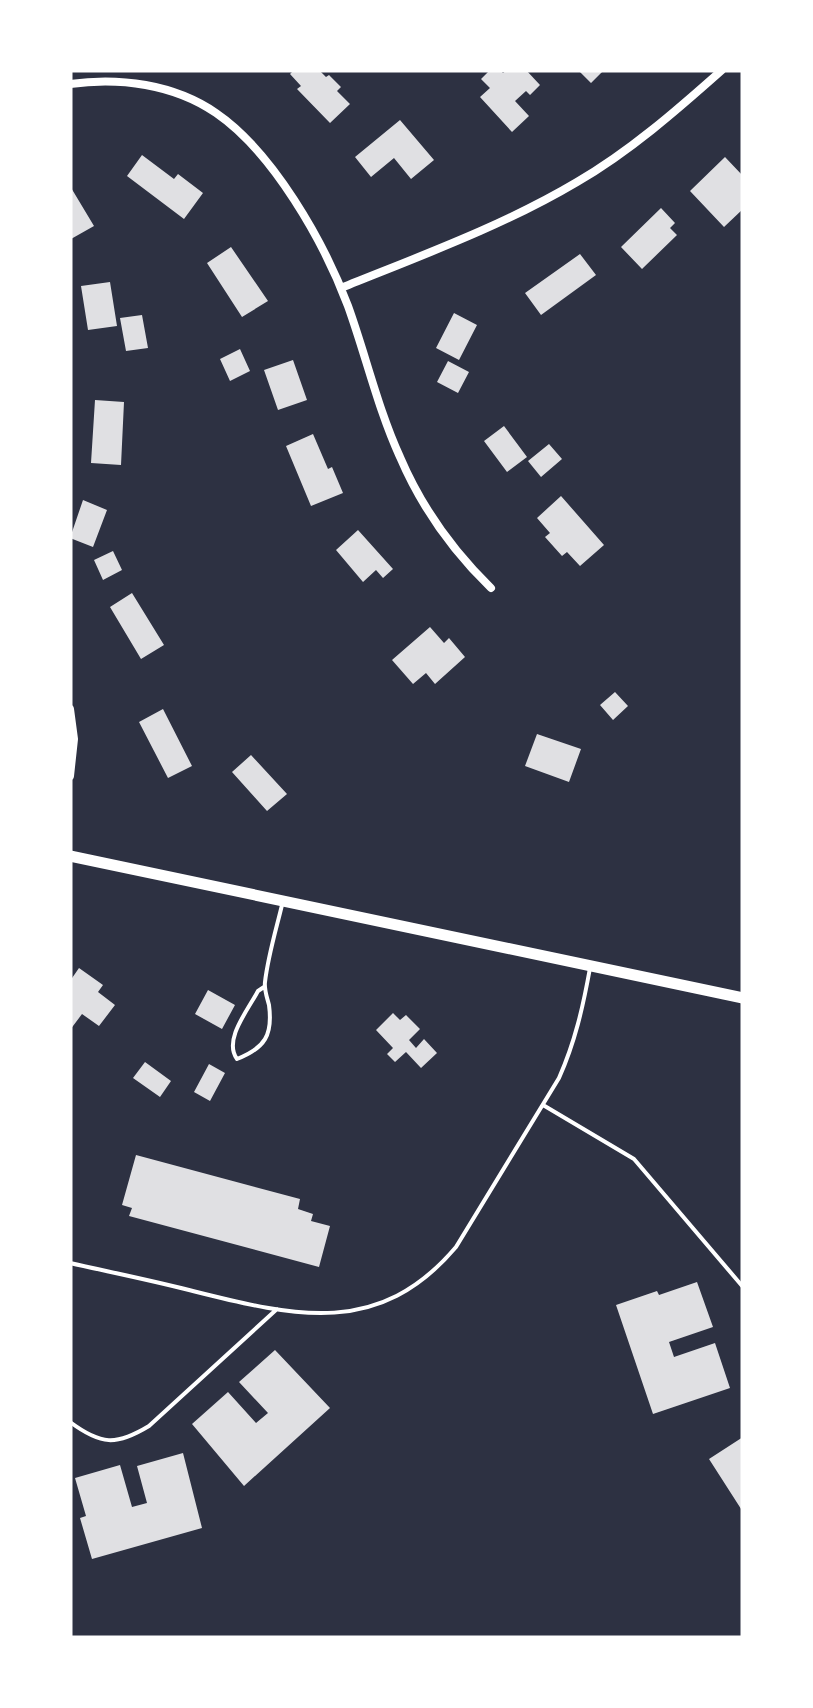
<svg xmlns="http://www.w3.org/2000/svg" width="813" height="1708" font-family="Jost,sans-serif">
<rect width="100%" height="100%" fill="#2d3142"/>
<path fill="#e0e0e3" d="M294,70H319L326,77L329,75L341,87L337,91L350,104L330,123L297,89L301,86L290,74Z
M490,70H500L503,73L507,70H526L540,85L530,95L526,91L515,101L529,116L512,132L480,97L490,88L481,79Z
M578,70H604L591,83Z
M400,120L434,160L411,179L394,158L371,177L355,157Z
M142,155L174,179L178,174L203,193L184,219L127,176Z
M725,157L743,176V209L724,227L690,191Z
M70,186L94,226L71,239L70,237Z
M661,208L675,223L670,228L677,235L642,269L621,247Z
M231,247L268,301L242,317L207,263Z
M580,254L596,275L541,315L525,293Z
M110,282L117,326L88,330L81,286Z
M454,313L477,325L459,360L436,348Z
M142,315L148,348L126,351L120,318Z
M240,349L250,371L230,381L220,359Z
M293,360L307,400L278,410L264,370Z
M448,361L469,372L458,393L437,382Z
M95,400L124,402L121,465L91,463Z
M504,426L527,457L507,472L484,441Z
M313,434L328,469L332,467L343,493L311,506L286,446Z
M549,444L562,459L541,477L528,461Z
M561,496L604,545L580,566L567,552L562,556L545,537L550,533L537,518Z
M83,500L107,510L93,547L70,538Z
M358,530L393,569L383,578L376,570L363,582L336,550Z
M113,551L122,570L103,580L94,560Z
M132,593L164,645L141,659L110,607Z
M430,627L444,643L449,638L465,657L435,684L426,673L413,684L392,660Z
M615,692L628,706L613,720L600,705Z
M163,709L192,766L168,778L139,722Z
M537,734L581,749L569,782L525,766Z
M251,755L287,794L267,811L232,772Z
M79,968L103,985L98,992L115,1005L99,1026L82,1014L70,1030V981Z
M208,990L235,1005L222,1029L195,1014Z
M393,1013L400,1020L406,1015L420,1029L409,1040L416,1048L424,1039L437,1053L421,1068L406,1052L395,1062L387,1054L393,1048L376,1030Z
M145,1062L171,1081L160,1097L133,1078Z
M209,1064L225,1073L210,1101L194,1092Z
M136,1155L300,1199L298,1209L313,1214L311,1221L330,1226L319,1267L129,1216L132,1208L122,1205Z
M697,1282L713,1327L669,1342L674,1357L715,1343L730,1388L653,1414L616,1305L657,1291L659,1295Z
M275,1350L330,1408L244,1486L192,1424L228,1392L256,1423L268,1413L239,1382Z
M743,1437V1512L709,1459Z
M183,1453L202,1528L92,1559L80,1518L86,1516L75,1478L120,1465L132,1507L147,1503L137,1466Z"/>
<g fill="none" stroke-linecap="round" stroke-linejoin="round">
<path stroke="#fff" stroke-width="4" d="M264,987L258,991C248,1010 223,1040 237,1059C265,1048 273,1035 269,1005C267,997 264,990 265,982C268,956 276,930 282,905
M543,1105L634,1159L743,1287
M70,1263C110,1272 150,1280 189,1290C293,1316 378,1339 456,1247L559,1078C575,1042 583,1007 590,968
M70,1422C101,1445 116,1446 149,1426L277,1309"/>
<path stroke="#fff" stroke-width="8" d="M70,84C119,77 174,84 216,113C273,152 324,242 348,306C366,356 378,409 400,457C421,506 453,551 491,588
M341,288C420,256 503,226 577,182C629,152 677,110 722,70
M70,709L74,739L70,776"/>
<path stroke="#fff" stroke-width="11" d="M70,856L743,998"/>
</g>
<rect width="813" height="1708" fill="none" stroke="#ffffff" stroke-width="145"/>
</svg>
